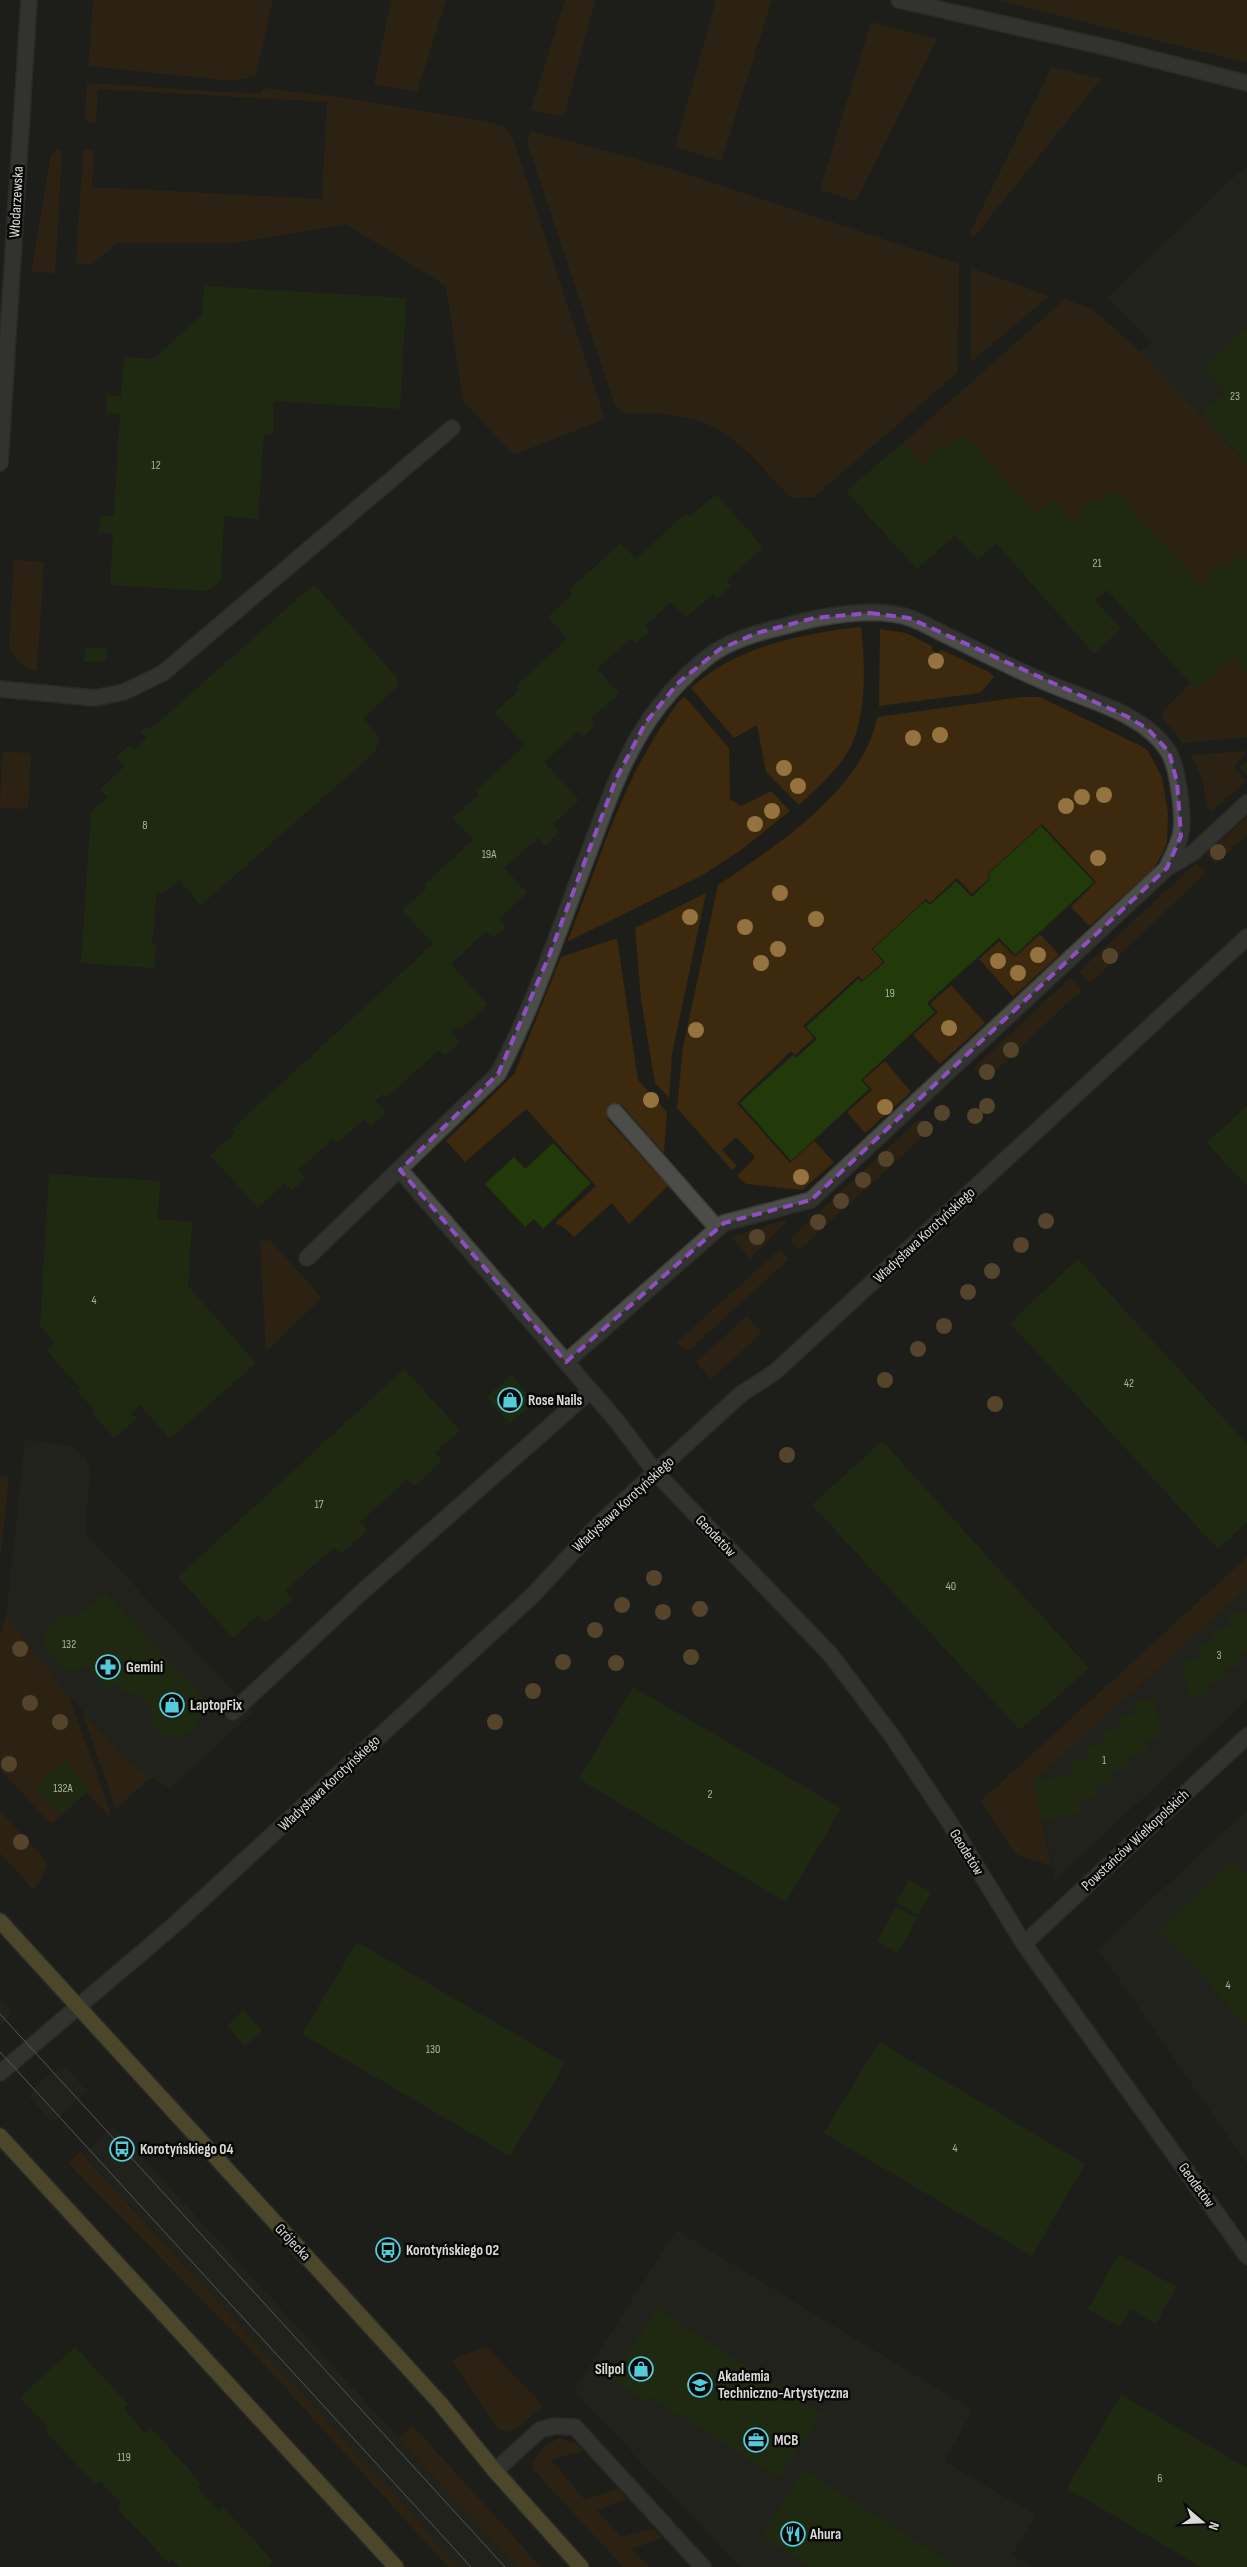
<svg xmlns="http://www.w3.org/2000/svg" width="1247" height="2567" font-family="'Sofia Sans Condensed',sans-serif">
<rect width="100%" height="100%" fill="#1d1e19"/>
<path fill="#27281e" d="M1247,165V464L1140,351L1152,342L1107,297Z
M25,1439L71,1446L84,1456L89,1466L90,1475L85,1533L253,1712L170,1789L130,1764L69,1696L6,1616Z
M1247,1588V1701L1055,1880L1033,1782Z
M1247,1810V2164L1098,1949Z
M0,1998L12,2012L0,2028Z
M65,2067L87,2091L53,2123L29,2097L35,2087L52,2072Z
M114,2126L517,2567H460L375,2475L84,2154Z
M676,2230L973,2410L944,2461L1036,2515L1012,2555L1032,2567H740L574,2391Z"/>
<path fill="#3c290e" d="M93,0H273L256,76L232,81L88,66Z
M391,0H446L417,92L374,84Z
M565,0H595L564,117L531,110Z
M716,0H772L721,161L675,147Z
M997,0H1247V63Z
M871,22L937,39L856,201L820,190Z
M1052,67L1101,79L974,237L969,234Z
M87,83L260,94L263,88L347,98L485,121L505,127L512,136L605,419L516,454L512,453L463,401L446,286L346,224L233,243H118L91,265L76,263L83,150H94L92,187L322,199L327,102L98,89L96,123L85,121Z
M531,131L659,165L959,264L958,372L814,497L792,498C772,479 753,455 731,438C701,415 661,412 624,414L615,406L527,142Z
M57,149L62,152L55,273L31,272L51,155Z
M971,268L1049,296L971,362Z
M1065,299L1092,309L1140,351L1247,464V560L1225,569L1221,565L1207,578L1210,582L1204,588L1113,489L1096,504L1092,501L1079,514L1083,518L1076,524L1053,499L1037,514L963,435L946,448L942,444L931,463L925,468L903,443Z
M14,560L44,562L37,671C21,668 12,659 9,643Z
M861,627C865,664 867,709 852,744C841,768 817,788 799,805L766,772L757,725L734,738L691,688C735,647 803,633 861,627Z
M880,629L906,633L932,646V650L937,653L942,650L989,672L994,677L980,693L879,706Z
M1234,656L1247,671V737L1183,743L1161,716L1163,711L1190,683L1196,690Z
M685,697L729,748L730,799L741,806L771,791L790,811L741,850L703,875L567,942C598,867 620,784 668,717C673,710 677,701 685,697Z
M1021,697H1040L1141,746L1148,751L1162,777L1168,813L1167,842L1162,854L1154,868L1091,925H1088L1071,907L1096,882L1042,824L987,874L990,878L972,894L957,878L930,903L926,899L872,949L883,962L863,980L858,976L803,1026L814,1038L795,1055L791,1051L737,1103L790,1163L814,1141L834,1162L802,1190L746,1184L737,1176L755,1157L736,1137L722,1150L737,1166L732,1170L677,1108L683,1047L718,885C775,847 864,789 877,717Z
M2,751L27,753L31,757L28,809L0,808Z
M1247,751L1234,768L1247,781L1211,811L1207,807L1203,780L1191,755Z
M1247,817V835L1215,864L1206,854Z
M1196,863L1206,873L1090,983L1079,971Z
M706,893L672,1054L669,1098L655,1083L641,999L635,928Z
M1040,934L1059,955L1013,997L979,959L999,941L1015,957Z
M617,938L638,1080L667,1112L664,1153L622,1105L607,1119L668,1186L629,1224L612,1203L574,1237L565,1228L555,1223L596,1186L526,1109L465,1162L446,1141L514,1074L561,957Z
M1070,978L1082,990L985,1080L974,1068Z
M951,985L985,1023L940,1064L913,1035L938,1012L930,1004Z
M885,1061L911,1092L865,1133L847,1112L872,1090L863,1080Z
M920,1118L930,1130L799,1250L790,1239Z
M784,1220L787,1222L750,1259L731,1237Z
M270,1240L322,1298L266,1351L260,1241Z
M780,1249L789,1259L687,1352L677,1342Z
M747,1316L762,1333L711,1379L696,1362Z
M0,1476L9,1477L0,1559Z
M1247,1557V1588L1033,1782L1051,1866L1015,1854L981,1801Z
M6,1616L69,1696L111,1814L109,1816L87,1792L51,1824L0,1769V1635Z
M82,1711L130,1764L151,1777L116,1809Z
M0,1811L47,1862L41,1880L33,1889L0,1853Z
M80,2151L460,2567H448L250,2349L68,2163Z
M486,2346L543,2406L512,2432L498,2429L452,2360Z
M413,2426L541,2567H517L399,2438Z
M559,2438L575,2443L584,2451L551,2460L585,2500L618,2488L627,2499L597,2510L621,2537L653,2528L662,2538L632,2549L649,2567H623L532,2468C536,2452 545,2445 559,2438Z"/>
<path fill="#223909" d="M204,286L406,298L400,409L274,401L273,435L264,434L258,519L224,516L221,580L207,591L110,585L113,533H99L100,515L114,516L120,414L107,413V395L121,396L124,357L153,359L202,315Z
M1247,328V463L1202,414L1226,392L1203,368Z
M963,434L1037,514L1053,499L1076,524L1083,518L1078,514L1092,501L1096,504L1113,489L1204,588L1210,582L1207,578L1222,565L1225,569L1242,555L1247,560V671L1234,656L1196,690L1107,590L1095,600L1121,629L1094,654L996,543L978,560L955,535L917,569L846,491L903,443L925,468L931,463L927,458L942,444L946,448Z
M716,494L763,547L726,581L731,586L717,599L712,594L686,618L671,602L645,626L650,631L636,643L631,638L597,669L619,693L590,720L595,725L584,736L578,731L544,762L579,800L552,825L559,832L545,846L538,838L504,868L527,893L499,919L506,926L493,938L486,931L451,964L488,1005L461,1029L457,1026L451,1032L460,1043L453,1049L445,1056L439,1050L386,1098L383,1094L375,1101L386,1112L371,1126L364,1119L337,1143L333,1139L298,1170L306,1178L292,1191L285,1183L258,1208L210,1155L235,1133L232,1129L433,944L402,910L427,888L424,885L473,840L453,818L479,795L476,791L525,745L495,713L520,689L516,686L567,639L548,617L572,595L569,590L621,543L636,559L686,513L690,517Z
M314,584L397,678V687L363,718L380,738L375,752L201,905L179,880L164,893L157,892L152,945H156L154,968L81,963L91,812L108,797L100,789L125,766L116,757L129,745L134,750L147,738L141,732L147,727L150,729L177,706Z
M85,647L107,649L106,662H84Z
M1247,762V776L1240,768Z
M1041,826L1094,882L1015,955L999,938L927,1003L935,1012L861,1080L869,1089L791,1161L740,1103L793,1055L796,1058L817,1039L806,1027L858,979L862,982L885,962L873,949L925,901L930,905L956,881L972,897L991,878L988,874Z
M1247,1106V1186L1207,1143Z
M553,1143L591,1183L543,1229L534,1219L525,1227L485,1184L514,1157L525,1169Z
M49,1174L160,1181L158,1219L192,1222L188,1286L256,1363L170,1439L140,1405L130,1414L137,1418L114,1438L93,1413L95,1411L77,1391L80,1388L46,1350L55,1343L40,1326Z
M1078,1259L1247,1444V1522L1218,1549L1010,1323Z
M404,1369L460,1430L435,1453L442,1461L415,1486L408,1479L360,1522L368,1530L341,1554L334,1547L285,1591L293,1599L266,1623L258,1615L233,1638L178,1577Z
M511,1375L534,1402L510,1424L487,1397Z
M882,1441L1089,1668L1020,1730L812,1505Z
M105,1592L200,1695L205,1709L198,1723L188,1733L174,1738L162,1734L148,1719L154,1713L136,1692L132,1694L122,1691L115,1683L107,1690L86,1667L78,1670L68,1671L47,1652L43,1645L49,1626L66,1612L74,1620Z
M1247,1612V1652L1239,1654L1242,1665L1223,1669L1225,1680L1207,1684L1209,1694L1190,1698L1181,1661L1200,1657L1197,1645L1215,1641L1213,1631L1231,1626L1229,1615Z
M633,1687L841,1808L786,1902L579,1779Z
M1154,1698L1162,1737L1145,1741L1147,1752L1128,1757L1130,1767L1112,1772L1114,1782L1096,1787L1097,1797L1080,1801L1082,1812L1042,1821L1033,1782L1072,1773L1070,1762L1088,1758L1086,1747L1104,1743L1101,1732L1120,1728L1117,1717L1136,1713L1134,1703Z
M65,1761L90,1789L61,1816L35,1787Z
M1233,1861L1247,1877V2026L1162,1932L1159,1934L1157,1932Z
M909,1880L931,1892L918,1915L896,1902Z
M896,1907L917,1918L898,1953L877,1941Z
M357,1942L565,2063L510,2156L302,2034Z
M243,2010L262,2031L245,2046L227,2026Z
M879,2042L1085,2164L1032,2256L824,2133Z
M1119,2254L1176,2287L1156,2324L1130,2309L1120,2327L1088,2309Z
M657,2309L822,2414L779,2478L649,2396L645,2401L612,2379Z
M75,2347L128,2404L124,2409L145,2433L151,2428L201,2483L197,2487L219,2512L223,2507L273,2561L269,2567H179L172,2559L169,2563L118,2509L121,2504L100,2481L95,2484L45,2431L48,2427L20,2397Z
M1121,2395L1247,2468V2567H1201L1067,2488Z
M804,2470L870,2512L957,2567H811L762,2536Z"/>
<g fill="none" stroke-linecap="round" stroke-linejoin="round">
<g stroke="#3a3a37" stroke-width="18">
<path id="minor" d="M899,0L1109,48L1247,83
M0,463L29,0
M0,689L95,698L124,692L163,673L452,428
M1167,868L1194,852L1247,803
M615,1112L717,1228
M400,1170L616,1420L656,1473L830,1654L892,1736L948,1820L1024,1944L1247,2256
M307,1258L498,1074C533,1007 557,935 584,865C616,781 635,714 709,656C730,640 760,632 785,626C821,616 875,606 910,618C924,623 937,631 950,637C983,653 1016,670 1050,684C1089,701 1144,713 1168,751C1178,767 1185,819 1180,837C1177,848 1171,858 1167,868L811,1200L724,1223L566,1362
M233,1712L362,1592L590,1391
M1024,1944L1247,1736
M0,2073L172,1927L532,1596L598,1525L741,1394L775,1372L1247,937
M495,2471L540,2430L555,2426L575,2427L703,2567"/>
</g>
<g stroke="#3a3a37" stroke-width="18">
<path id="major" d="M0,1921L440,2403L495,2471L581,2567
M0,2136L396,2567"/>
</g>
<use href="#minor" stroke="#4c4d48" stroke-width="15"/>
<use href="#major" stroke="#857841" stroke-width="15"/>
<path stroke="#9a9a96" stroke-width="1" d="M0,2014L505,2567
M0,2052L471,2567"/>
</g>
<g fill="#947340">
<circle cx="936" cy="661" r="8"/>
<circle cx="940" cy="735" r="8"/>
<circle cx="913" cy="738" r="8"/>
<circle cx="784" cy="768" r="8"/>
<circle cx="798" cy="786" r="8"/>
<circle cx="1104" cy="795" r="8"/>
<circle cx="1082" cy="797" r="8"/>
<circle cx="1066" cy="806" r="8"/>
<circle cx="772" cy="811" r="8"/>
<circle cx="755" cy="824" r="8"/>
<circle cx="1218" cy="852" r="8"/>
<circle cx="1098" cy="858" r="8"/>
<circle cx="780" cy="893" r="8"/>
<circle cx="690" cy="917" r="8"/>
<circle cx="816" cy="919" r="8"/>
<circle cx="745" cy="927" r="8"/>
<circle cx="778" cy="949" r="8"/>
<circle cx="1038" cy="955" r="8"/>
<circle cx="1110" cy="956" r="8"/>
<circle cx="998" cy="961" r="8"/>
<circle cx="761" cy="963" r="8"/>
<circle cx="1018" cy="973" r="8"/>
<circle cx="949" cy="1028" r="8"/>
<circle cx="696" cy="1030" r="8"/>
<circle cx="1011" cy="1050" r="8"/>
<circle cx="987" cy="1072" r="8"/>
<circle cx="651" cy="1100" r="8"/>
<circle cx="987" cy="1106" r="8"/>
<circle cx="885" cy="1107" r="8"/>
<circle cx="942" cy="1113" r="8"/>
<circle cx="975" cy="1116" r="8"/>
<circle cx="925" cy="1129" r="8"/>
<circle cx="886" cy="1159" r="8"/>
<circle cx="801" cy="1177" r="8"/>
<circle cx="863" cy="1180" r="8"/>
<circle cx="841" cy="1201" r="8"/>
<circle cx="1046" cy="1221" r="8"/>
<circle cx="818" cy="1222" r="8"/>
<circle cx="757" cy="1237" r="8"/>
<circle cx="1021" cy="1245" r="8"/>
<circle cx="992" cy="1271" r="8"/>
<circle cx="968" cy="1292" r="8"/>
<circle cx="944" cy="1326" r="8"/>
<circle cx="918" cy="1349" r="8"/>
<circle cx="885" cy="1380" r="8"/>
<circle cx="995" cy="1404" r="8"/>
<circle cx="787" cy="1455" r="8"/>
<circle cx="654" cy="1578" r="8"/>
<circle cx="622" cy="1605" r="8"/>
<circle cx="700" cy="1609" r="8"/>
<circle cx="663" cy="1612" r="8"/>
<circle cx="595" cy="1630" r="8"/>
<circle cx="20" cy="1649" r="8"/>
<circle cx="691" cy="1657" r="8"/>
<circle cx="563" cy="1662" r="8"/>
<circle cx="616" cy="1663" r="8"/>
<circle cx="533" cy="1691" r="8"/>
<circle cx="30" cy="1703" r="8"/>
<circle cx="60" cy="1722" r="8"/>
<circle cx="495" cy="1722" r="8"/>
<circle cx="9" cy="1764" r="8"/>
<circle cx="21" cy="1842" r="8"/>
</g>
<path d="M0 0H1247V2567H0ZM870,613L909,618L1126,716L1148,729L1169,752L1177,782L1181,836L1167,868L811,1200L724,1223L566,1362L400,1170L498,1074L549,956L616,779L646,722L679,682L720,649L757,633L814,618Z" fill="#1d1e19" fill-opacity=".55" fill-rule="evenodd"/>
<path fill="none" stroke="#8e4fc4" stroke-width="4" stroke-dasharray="10 6" stroke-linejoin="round" d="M870,613L909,618L1126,716L1148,729L1169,752L1177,782L1181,836L1167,868L811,1200L724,1223L566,1362L400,1170L498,1074L549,956L616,779L646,722L679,682L720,649L757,633L814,618Z"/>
<defs>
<g id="shop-ring" transform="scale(1.25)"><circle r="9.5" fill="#080806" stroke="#53cbdb" stroke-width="1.5"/><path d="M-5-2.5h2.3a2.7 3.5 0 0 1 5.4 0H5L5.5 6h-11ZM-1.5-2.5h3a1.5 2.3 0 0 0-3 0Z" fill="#53cbdb"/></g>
<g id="pharmacy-ring" transform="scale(1.25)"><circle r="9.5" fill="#080806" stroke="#53cbdb" stroke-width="1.5"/><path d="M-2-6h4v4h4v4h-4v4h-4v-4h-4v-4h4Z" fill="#53cbdb"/></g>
<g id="bus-ring" transform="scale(1.25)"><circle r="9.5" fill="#080806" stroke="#53cbdb" stroke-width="1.5"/><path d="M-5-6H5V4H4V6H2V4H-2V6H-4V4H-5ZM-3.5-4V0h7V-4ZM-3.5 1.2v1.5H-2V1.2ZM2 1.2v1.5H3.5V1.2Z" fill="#53cbdb"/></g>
<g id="university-ring" transform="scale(1.25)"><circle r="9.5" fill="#080806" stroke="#53cbdb" stroke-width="1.5"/><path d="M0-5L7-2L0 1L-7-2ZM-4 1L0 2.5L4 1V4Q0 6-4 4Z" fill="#53cbdb"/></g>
<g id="office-ring" transform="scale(1.25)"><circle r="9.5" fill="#080806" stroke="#53cbdb" stroke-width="1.5"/><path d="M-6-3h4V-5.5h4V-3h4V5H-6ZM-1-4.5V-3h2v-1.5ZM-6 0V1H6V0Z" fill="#53cbdb"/></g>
<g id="restaurant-ring" transform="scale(1.25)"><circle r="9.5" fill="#080806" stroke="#53cbdb" stroke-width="1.5"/><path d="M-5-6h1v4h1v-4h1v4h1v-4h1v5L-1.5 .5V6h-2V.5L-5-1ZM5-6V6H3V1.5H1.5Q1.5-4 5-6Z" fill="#53cbdb"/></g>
</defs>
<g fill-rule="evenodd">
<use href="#shop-ring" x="510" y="1400"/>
<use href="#pharmacy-ring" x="108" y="1667"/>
<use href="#shop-ring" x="172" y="1705"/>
<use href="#bus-ring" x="122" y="2149"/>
<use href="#bus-ring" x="388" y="2250"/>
<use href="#shop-ring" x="641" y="2369"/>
<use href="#university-ring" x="700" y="2385"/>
<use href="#office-ring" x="756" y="2440"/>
<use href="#restaurant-ring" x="793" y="2534"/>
</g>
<g text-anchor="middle" stroke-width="5" stroke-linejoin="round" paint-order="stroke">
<g font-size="12" fill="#acb2a4">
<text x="1235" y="400">23</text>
<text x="156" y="469">12</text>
<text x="1097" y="567">21</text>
<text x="145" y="829">8</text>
<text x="489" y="858">19A</text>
<text x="890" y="997">19</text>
<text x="94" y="1304">4</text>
<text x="1129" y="1387">42</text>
<text x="319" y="1508">17</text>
<text x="951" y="1590">40</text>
<text x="69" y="1648">132</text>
<text x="1219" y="1659">3</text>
<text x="1104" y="1764">1</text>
<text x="63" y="1792">132A</text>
<text x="710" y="1798">2</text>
<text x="1228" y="1989">4</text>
<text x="433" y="2053">130</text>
<text x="955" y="2152">4</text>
<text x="124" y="2461">119</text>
<text x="1160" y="2482">6</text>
</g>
<g font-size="15" fill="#dadad7" stroke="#080806">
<text transform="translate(16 202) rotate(-87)" y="5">Włodarzewska</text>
<text transform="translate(924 1235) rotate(-43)" y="5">Władysława Korotyńskiego</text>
<text transform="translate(623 1504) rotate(-43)" y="5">Władysława Korotyńskiego</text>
<text transform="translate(716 1536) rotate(46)" y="5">Geodetów</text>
<text transform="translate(329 1783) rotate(-43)" y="5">Władysława Korotyńskiego</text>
<text transform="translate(1135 1840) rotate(-43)" y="5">Powstańców Wielkopolskich</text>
<text transform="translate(967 1852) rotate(58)" y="5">Geodetów</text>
<text transform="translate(1197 2185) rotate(54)" y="5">Geodetów</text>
<text transform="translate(293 2242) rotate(47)" y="5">Grójecka</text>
</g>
<g font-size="15" font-weight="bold" fill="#dadad7" stroke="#080806" text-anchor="start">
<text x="528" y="1405">Rose Nails</text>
<text x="126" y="1672">Gemini</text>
<text x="190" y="1710">LaptopFix</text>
<text x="140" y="2154">Korotyńskiego 04</text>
<text x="406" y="2255">Korotyńskiego 02</text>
<text x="624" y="2374" text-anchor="end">Silpol</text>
<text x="718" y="2381">Akademia<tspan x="718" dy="17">Techniczno-Artystyczna</tspan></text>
<text x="774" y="2445">MCB</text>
<text x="810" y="2539">Ahura</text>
</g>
</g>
<g transform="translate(1202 2522) rotate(109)" stroke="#080806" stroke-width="4" paint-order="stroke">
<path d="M0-4L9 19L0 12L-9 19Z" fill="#dadad7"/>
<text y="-8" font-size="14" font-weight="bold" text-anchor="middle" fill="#dadad7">N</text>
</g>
</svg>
